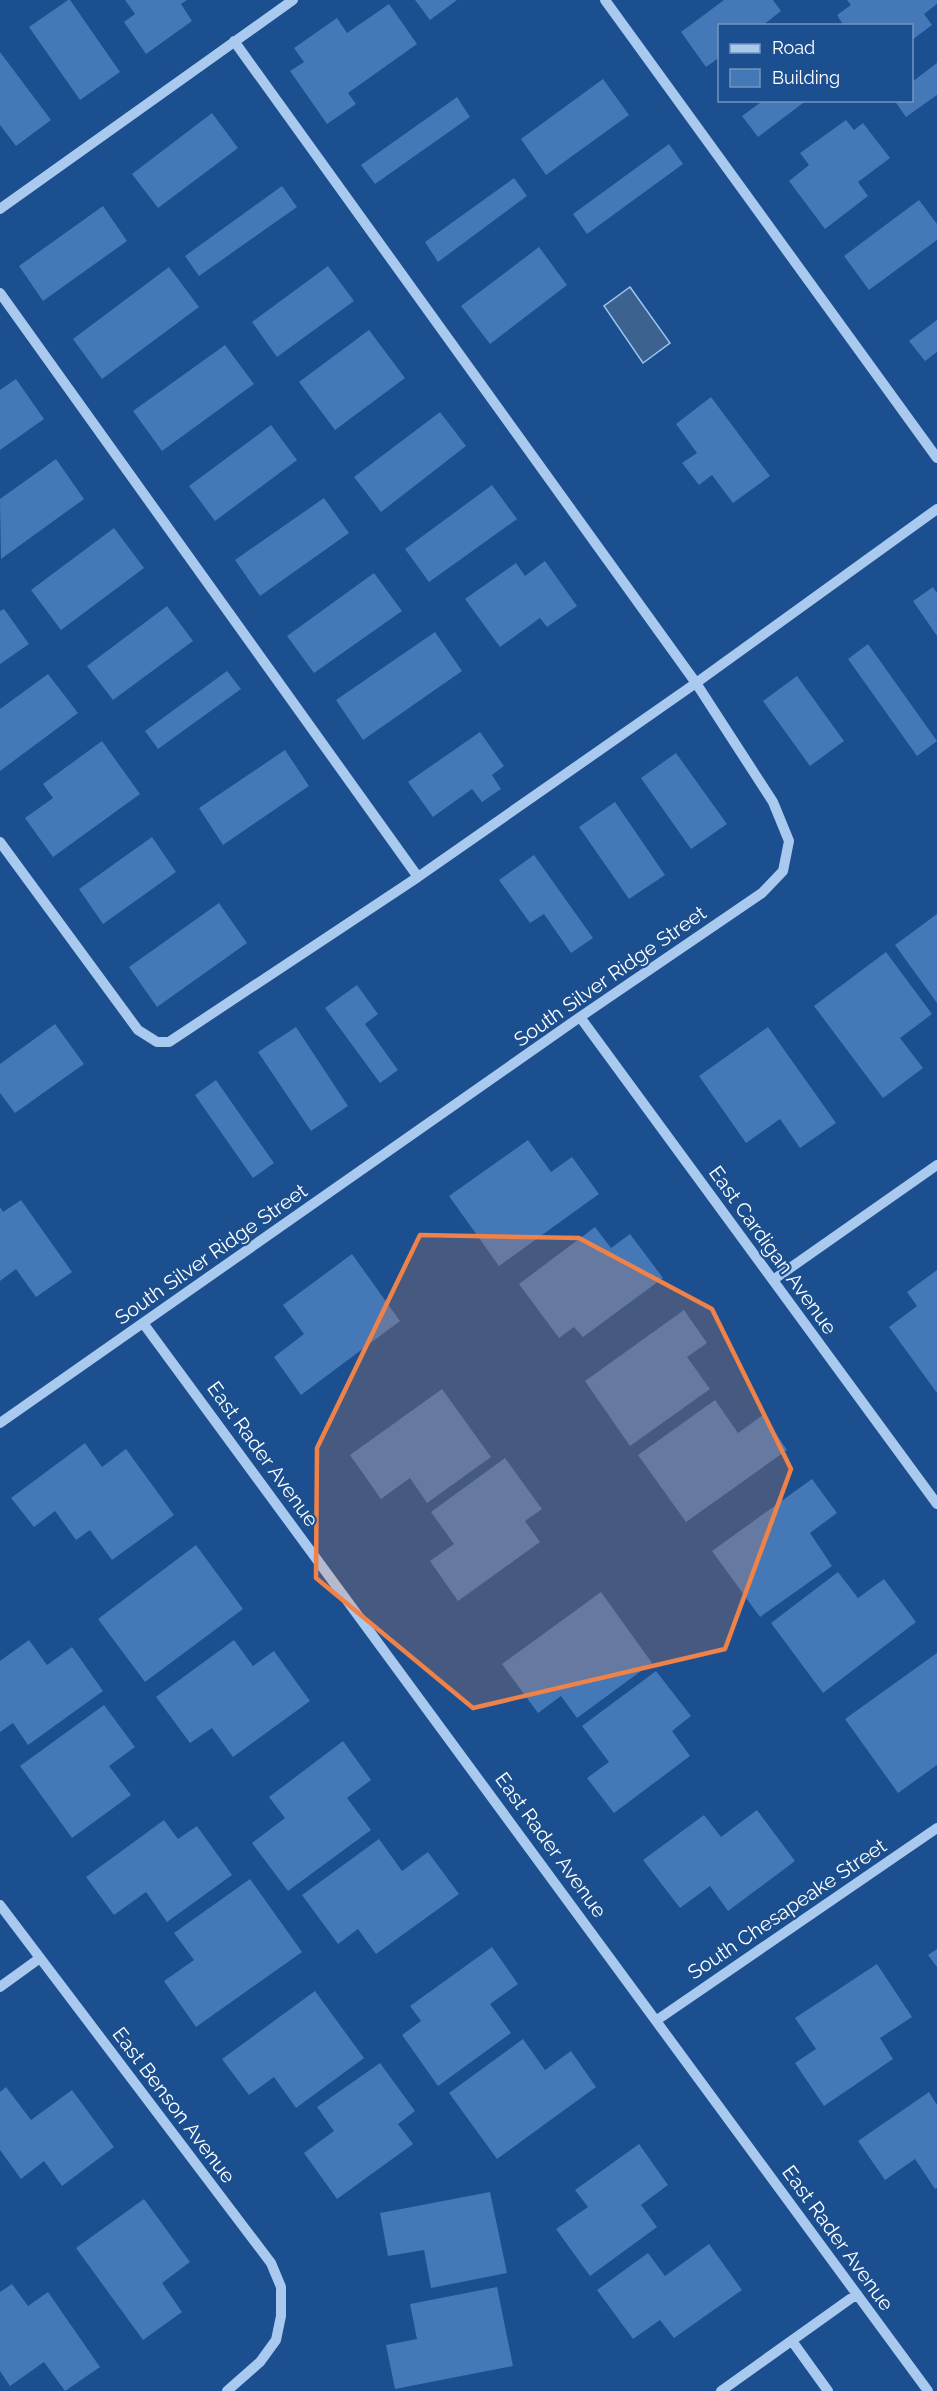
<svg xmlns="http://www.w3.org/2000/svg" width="937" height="2391" font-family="Raleway,sans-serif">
<rect width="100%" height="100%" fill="#1b4f8f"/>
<path fill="#3c6290" stroke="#9cc4f0" stroke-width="1.5" d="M630,287L670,343L643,363L604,306Z"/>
<path fill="#4478b7" d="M68,0H70L120,72L80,100L29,27Z
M125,0H187L181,4L192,21L146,54L124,22L135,14Z
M415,0H457L430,20Z
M724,0H773L781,11L762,26H720V57L706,67L681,32Z
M847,0H937V4L924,14L932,25L912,40V26H844L837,15L851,5Z
M389,4L417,44L348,93L356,104L327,124L290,71L304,62L294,48L337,18L347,33Z
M0,52L51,120L16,146L0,125Z
M937,63V95L906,117L894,100H912V82Z
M603,79L629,115L546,175L521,139Z
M457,97L470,117L375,184L361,165Z
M764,100H807L758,137L742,116Z
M212,113L238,148L158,208L132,174Z
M846,120L854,130L863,123L890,158L858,182L868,196L825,229L789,181L809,165L800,153Z
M669,144L683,164L587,234L573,214Z
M514,178L527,196L438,262L425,242Z
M282,186L297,207L199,276L185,256Z
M919,200L937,224V240L869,290L844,256Z
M103,206L127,241L43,301L19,266Z
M539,247L567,285L490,344L461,306Z
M328,266L354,301L277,357L252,322Z
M169,267L199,307L102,379L73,339Z
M937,320V352L925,361L909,341Z
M369,330L405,378L335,430L299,382Z
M225,345L254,384L162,451L133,411Z
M16,379L44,419L0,450V390Z
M711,397L770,476L733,503L712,475L699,485L682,463L697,453L676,424Z
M440,412L466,446L381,512L354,477Z
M271,425L297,460L215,521L189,486Z
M56,459L84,499L1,559L0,499Z
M492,485L517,519L429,582L405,549Z
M324,498L349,533L260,596L235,560Z
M114,528L144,568L61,630L31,590Z
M545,561L577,606L547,627L540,618L500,647L465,599L516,563L525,576Z
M374,573L402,611L314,673L287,636Z
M933,587L937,593V636L913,601Z
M167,606L193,641L113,700L87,666Z
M4,609L29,644L0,664V611Z
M435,632L462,671L363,740L336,700Z
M868,644L937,741L917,756L848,659Z
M227,671L241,689L158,749L145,731Z
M48,674L78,713L0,771V709Z
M797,676L844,741L810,766L763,701Z
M480,732L504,766L492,775L501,789L482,802L472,789L433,817L408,782Z
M102,741L140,794L53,857L25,818L53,798L43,784Z
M285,750L309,786L223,845L199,808Z
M676,753L727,824L691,849L641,778Z
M615,802L665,875L629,899L579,827Z
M152,837L176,872L103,924L79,889Z
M534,855L593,938L571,953L544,914L530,923L499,880Z
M219,903L247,943L157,1007L129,967Z
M937,914V1003L895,945Z
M886,952L932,1014L900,1038L923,1068L883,1098L814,1006Z
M357,985L378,1014L365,1024L398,1070L380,1083L325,1008Z
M55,1024L84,1064L15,1113L0,1093V1064Z
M296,1027L348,1106L311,1131L258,1052Z
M768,1027L836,1123L800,1148L780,1119L746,1143L699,1076Z
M216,1080L274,1163L253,1178L195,1095Z
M528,1140L551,1172L572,1157L599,1194L499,1266L449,1196Z
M21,1200L72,1272L36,1297L16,1269L0,1281V1207L3,1212Z
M595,1227L611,1248L630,1234L663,1278L583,1337L574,1327L559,1338L519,1284Z
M352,1254L400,1321L301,1395L274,1357L304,1334L283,1305Z
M937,1270V1393L889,1327L917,1306L907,1292Z
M684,1310L707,1343L687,1357L710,1389L630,1446L585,1381Z
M442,1389L491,1457L427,1503L410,1478L381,1499L350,1455Z
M715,1400L738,1433L763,1415L787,1450L686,1522L638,1455Z
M85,1443L102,1467L126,1449L174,1515L112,1560L90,1530L76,1540L55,1511L34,1527L11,1498Z
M505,1458L542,1509L525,1521L540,1542L458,1601L430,1561L454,1544L431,1512Z
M812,1479L837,1513L810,1533L832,1566L760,1617L712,1551Z
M196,1545L243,1609L145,1682L98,1619Z
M838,1572L858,1598L884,1579L916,1622L823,1693L771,1623Z
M601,1592L652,1663L577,1718L561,1696L538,1713L502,1664Z
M29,1640L47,1665L72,1647L103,1691L28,1745L13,1723L0,1732V1661Z
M234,1640L253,1666L274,1651L310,1701L233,1757L212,1728L190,1743L156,1697Z
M937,1653V1765L898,1793L845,1719Z
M656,1671L691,1716L672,1731L690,1756L614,1813L587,1778L609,1762L582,1726Z
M104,1705L135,1747L109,1766L131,1795L72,1838L20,1766Z
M343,1741L371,1780L347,1798L371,1830L288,1891L252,1843L285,1818L269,1797Z
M757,1810L795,1861L728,1911L710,1886L680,1908L643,1860L704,1815L721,1837Z
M164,1820L178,1839L197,1826L232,1875L167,1922L146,1892L114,1915L86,1877Z
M379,1839L402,1871L428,1852L459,1894L376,1954L358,1929L338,1944L302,1895Z
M250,1879L302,1952L196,2027L164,1981L194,1960L174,1933Z
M492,1947L518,1984L490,2004L511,2033L438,2086L402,2035L421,2021L410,2006Z
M937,1949V1967L928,1955Z
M877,1964L912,2017L880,2038L893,2059L824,2106L795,2063L816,2049L795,2018Z
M315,1991L364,2058L296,2108L274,2077L249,2095L222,2059Z
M523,2039L545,2070L571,2051L596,2087L497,2159L449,2093Z
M380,2063L415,2111L398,2124L413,2144L337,2199L304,2153L334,2131L317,2107Z
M6,2087L31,2120L72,2090L114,2147L62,2186L44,2161L21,2179L0,2150V2092Z
M929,2092L937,2105V2188L935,2189L915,2159L885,2180L858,2141Z
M639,2144L668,2185L641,2205L657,2227L590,2276L556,2229L588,2207L575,2190Z
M490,2192L507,2273L431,2288L424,2250L388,2256L380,2213Z
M144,2199L190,2262L162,2283L182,2312L143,2340L76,2248Z
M709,2244L742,2290L674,2338L660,2320L633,2339L597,2290L648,2253L665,2276Z
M12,2284L28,2306L48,2292L100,2367L65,2391L44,2362L10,2386L0,2371V2292Z
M497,2287L513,2366L395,2389L386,2345L417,2339L410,2304Z"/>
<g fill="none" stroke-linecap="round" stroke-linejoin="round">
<path stroke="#a9c9ee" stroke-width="10" d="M605,0L937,458
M0,209L293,0
M0,293L418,877
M0,842L138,1030L157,1042H169L418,877L696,683L937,509
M580,1017L937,1504
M773,1280L937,1165
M143,1323L928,2391
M0,1423L580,1017L762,893L783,871L789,841L773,802L696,683L234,41
M0,1905L271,2263L281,2287V2316L276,2340L260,2362L227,2391
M0,1987L40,1958
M657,2020L937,1828
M792,2341L828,2391
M721,2391L857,2294"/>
</g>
<path fill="#ee8249" fill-opacity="0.2" stroke="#ee8249" stroke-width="4.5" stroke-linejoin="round" d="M420,1235L579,1238L712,1309L791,1469L725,1649L473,1708L316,1578L317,1448Z"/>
<g text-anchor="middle" stroke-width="4.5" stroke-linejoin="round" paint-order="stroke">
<g font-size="20" fill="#fff" stroke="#1b4f8f">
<text transform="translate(610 976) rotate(-35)" y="7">South Silver Ridge Street</text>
<text transform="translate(773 1250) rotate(54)" y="7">East Cardigan Avenue</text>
<text transform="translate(211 1254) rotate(-35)" y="7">South Silver Ridge Street</text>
<text transform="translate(263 1454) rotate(54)" y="7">East Rader Avenue</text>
<text transform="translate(551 1845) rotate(54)" y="7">East Rader Avenue</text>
<text transform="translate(787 1909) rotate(-34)" y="7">South Chesapeake Street</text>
<text transform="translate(174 2105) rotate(53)" y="7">East Benson Avenue</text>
<text transform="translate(838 2238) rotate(54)" y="7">East Rader Avenue</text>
</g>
</g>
<rect x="718" y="24" width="195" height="78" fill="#1b4f8f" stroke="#7695bc" stroke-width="1.5"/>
<rect x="730" y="44" width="30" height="9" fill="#a9c9ee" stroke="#7695bc" stroke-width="1.5"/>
<text x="772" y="54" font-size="18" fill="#ffffff">Road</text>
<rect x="730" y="69" width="30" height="18" fill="#4478b7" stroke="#7695bc" stroke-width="1.5"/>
<text x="772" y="84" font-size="18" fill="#ffffff">Building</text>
</svg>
